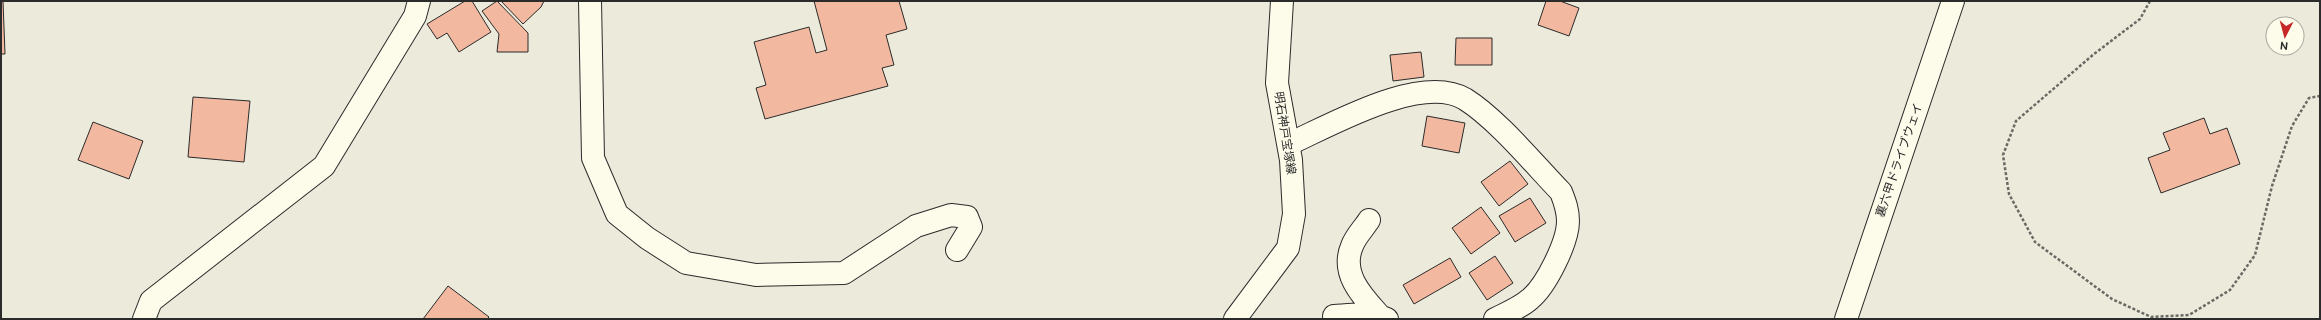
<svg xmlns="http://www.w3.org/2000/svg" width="2321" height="320" font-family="Ubuntu,'Noto Sans JP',sans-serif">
<rect width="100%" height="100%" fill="#fdfbea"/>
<path fill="#ecebdb" stroke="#74746e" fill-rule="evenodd" d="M1,1H2320V319H1ZM2273,24H2297V48H2273Z"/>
<path fill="#f2b8a0" stroke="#2b2b2b" d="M1,1H3L5,54H1Z
M465,1H472L491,32L459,52L447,33L437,39L427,24Z
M497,1L528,33V52H497L499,34L482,11Z
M501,1H544L541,7L523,24Z
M814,1H899L907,29L886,35L894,65L882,68L888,86L765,119L756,88L766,85L754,42L809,27L816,53L827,50Z
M1546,1H1560L1579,8L1569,36L1538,25Z
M1456,38H1492V65H1455Z
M1421,52L1424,77L1393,81L1390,55Z
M193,97L250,101L244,162L188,157Z
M1427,116L1465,123L1459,153L1422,146Z
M2204,118L2210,134L2227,128L2240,164L2161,193L2148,158L2170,150L2163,133Z
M93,122L143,141L129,179L78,160Z
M1510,161L1528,184L1499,206L1481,182Z
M1530,198L1546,223L1515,242L1499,216Z
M1481,207L1500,233L1471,254L1452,228Z
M1495,256L1513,283L1487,300L1469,273Z
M1450,258L1461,277L1414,304L1403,285Z
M448,286L489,317L487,319H423Z"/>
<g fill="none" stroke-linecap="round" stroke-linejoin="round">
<g stroke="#2b2b2b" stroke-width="24">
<path id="street" d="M590,1L593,158L617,214L647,238L686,263L756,275L844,273L916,226L951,215L967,217L971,227L957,250
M1289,144C1331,125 1421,73 1465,99C1497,119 1534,164 1561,192C1565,202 1568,210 1568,221C1568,242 1546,286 1530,299C1520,308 1507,313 1495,319
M1369,220C1364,228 1355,237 1352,246C1340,274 1363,297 1380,316
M1334,316C1351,315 1371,312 1387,319
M144,319L151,301L324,166L415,16L419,1"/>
</g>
<g stroke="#2b2b2b" stroke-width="24">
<path id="secondary" d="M1846,319L1953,1"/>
</g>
<g stroke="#2b2b2b" stroke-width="24">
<path id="primary" d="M1235,319L1288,248L1294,214L1291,160L1277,83L1282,1"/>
</g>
<path stroke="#6a6964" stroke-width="2.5" stroke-dasharray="3 2" stroke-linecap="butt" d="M2150,1L2140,19L2094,54L2016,121L2003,155L2009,194L2035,242L2112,299L2151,317L2189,315L2230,290L2255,255L2272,186L2292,126L2309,98L2320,96"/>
<use href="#street" stroke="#fdfbea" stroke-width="22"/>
<use href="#secondary" stroke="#fdfbea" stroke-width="22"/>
<use href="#primary" stroke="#fdfbea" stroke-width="22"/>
</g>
<g text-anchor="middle" stroke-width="3" stroke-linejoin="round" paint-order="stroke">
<g font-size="12" fill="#2b2b2b" stroke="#fdfbea">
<text transform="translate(1285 133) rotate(81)" y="4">明石神戸宝塚線</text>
<text transform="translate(1899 160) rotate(-71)" y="4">裏六甲ドライブウェイ</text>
</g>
</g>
<rect width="2321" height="320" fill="none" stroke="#2b2b2b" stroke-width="4"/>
<g transform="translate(2285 36) rotate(186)"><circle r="19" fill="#fdfbea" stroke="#a9a89e"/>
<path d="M0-3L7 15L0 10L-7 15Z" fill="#c62828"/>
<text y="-6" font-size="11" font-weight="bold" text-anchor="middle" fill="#2b2b2b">N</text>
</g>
</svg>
